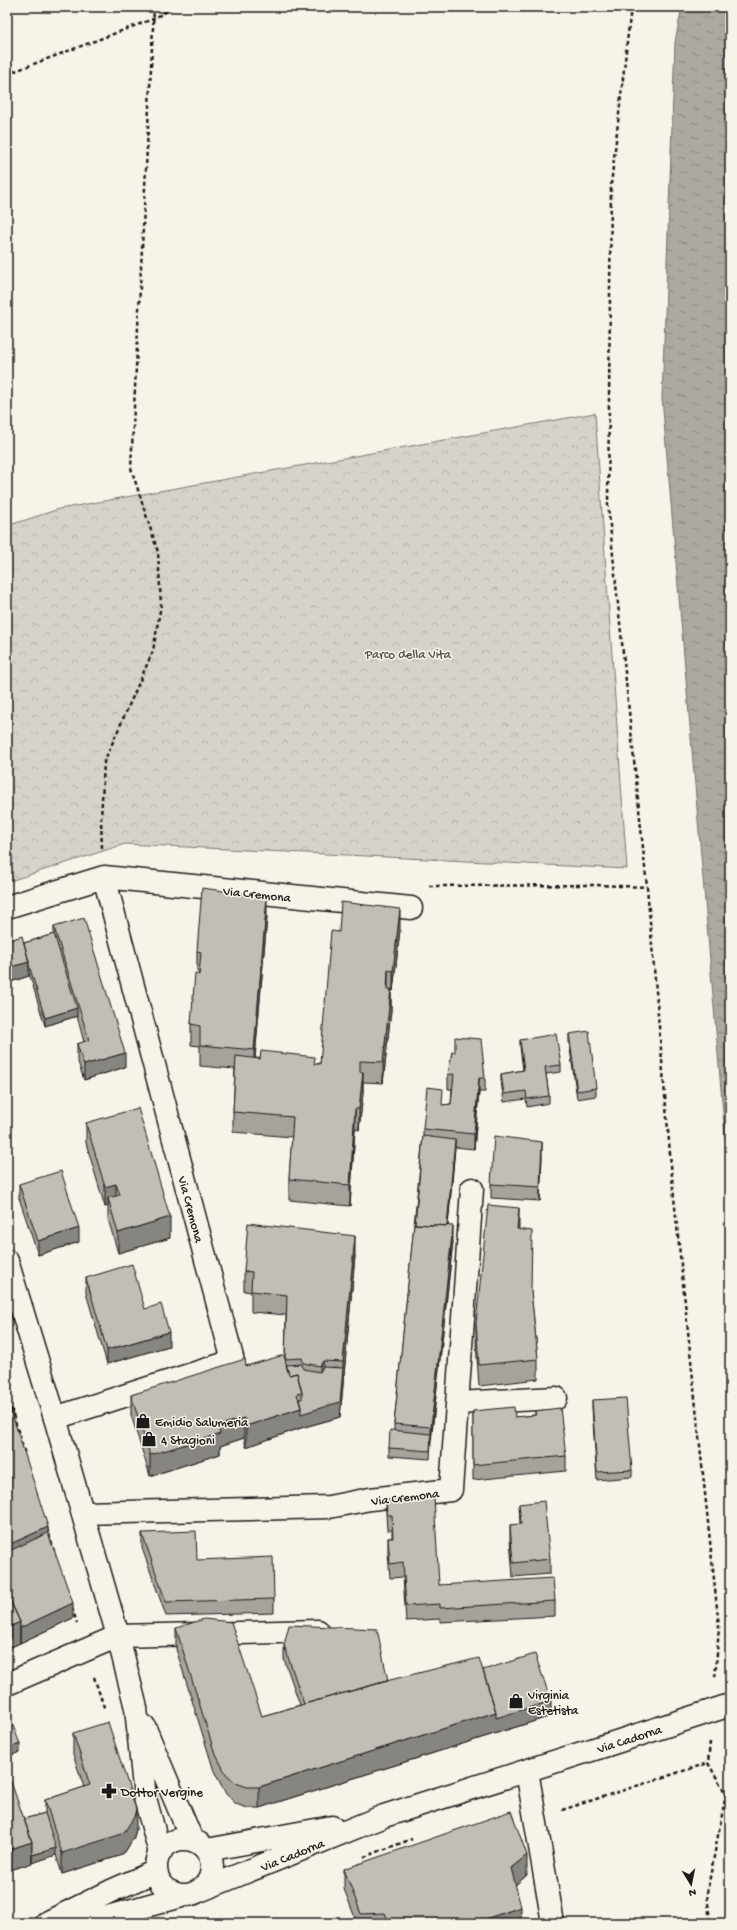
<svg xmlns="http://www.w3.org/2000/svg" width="737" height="1930" font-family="'Gochi Hand',sans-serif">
<defs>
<pattern id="forest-crowns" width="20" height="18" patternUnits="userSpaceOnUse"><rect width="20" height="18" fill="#d7d3cb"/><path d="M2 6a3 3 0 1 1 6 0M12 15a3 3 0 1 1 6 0" fill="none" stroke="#b8b5ae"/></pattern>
<pattern id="water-ripples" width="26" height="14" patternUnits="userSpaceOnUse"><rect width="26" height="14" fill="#aca9a2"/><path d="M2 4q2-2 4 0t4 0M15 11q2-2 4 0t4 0" fill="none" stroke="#8b8983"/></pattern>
</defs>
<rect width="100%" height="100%" fill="#f7f3e8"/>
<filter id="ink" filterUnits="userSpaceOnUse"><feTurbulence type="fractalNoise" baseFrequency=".025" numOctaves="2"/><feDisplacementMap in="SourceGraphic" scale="8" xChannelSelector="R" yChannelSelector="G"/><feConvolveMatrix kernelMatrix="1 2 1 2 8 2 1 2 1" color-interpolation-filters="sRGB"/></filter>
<g filter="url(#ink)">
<path fill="url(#forest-crowns)" stroke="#7a7874" d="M595,413L627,869L125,844L7,882V526L59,509Z"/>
<path fill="url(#water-ripples)" stroke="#72716c" d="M682,7H730V1195L662,398L675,42Z"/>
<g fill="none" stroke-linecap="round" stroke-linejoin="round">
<g stroke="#1c1c1c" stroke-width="25">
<path id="minor" d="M7,907L104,877L411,908
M457,1403L556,1398
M55,1418L233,1361L104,877
M83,1513L329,1507L370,1499L451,1490L472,1189
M118,1636L318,1631
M527,1771L553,1923"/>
</g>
<g stroke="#1c1c1c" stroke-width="25">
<path id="tertiary" d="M7,1261L55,1418L118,1636L136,1708L145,1798L160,1853
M7,1684L118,1636
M144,1726L192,1840
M156 1867a28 28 0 1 1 56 0a28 28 0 1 1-56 0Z
M207,1850L332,1827
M199,1891L384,1816L607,1745
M46,1923L111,1891L156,1871
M86,1923L182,1896"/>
</g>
<path stroke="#1c1c1c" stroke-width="2.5" stroke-dasharray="4 3" stroke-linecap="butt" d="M631,7L611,185L608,506L647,887L673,1188L719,1627L715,1679
M7,74L153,19L174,7
M102,848L101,820L104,762L153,651L161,605L158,552L131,468L154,7
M429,886L595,885L647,887
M7,1395L25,1454
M47,1528L55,1554
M72,1608L77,1623
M94,1677L105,1710
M710,1742L708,1763L726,1794L707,1893L710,1923
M562,1810L708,1763
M364,1857L412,1839"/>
<use href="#minor" stroke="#f7f3e8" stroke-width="22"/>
<use href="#tertiary" stroke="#f7f3e8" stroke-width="22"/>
<g stroke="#1c1c1c" stroke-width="25" stroke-linecap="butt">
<path id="tertiary-bridge" d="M607,1745L730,1705"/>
</g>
<use href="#tertiary-bridge" stroke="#f7f3e8" stroke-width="22"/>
</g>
<path fill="#a5a39c" stroke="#1c1c1c" d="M267,917L255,1058L320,1064L339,932L400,930L393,991H391V1010L383,1083L363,1082V1093L359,1130L355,1129L350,1206L289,1200V1179L292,1137L233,1132V1112L235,1069L200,1066V1046L191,1045V1024L199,972L197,971V951Z
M54,927L125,1067L84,1080L77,1059V1044L84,1042L77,1016L45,1026L29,973V976L7,983V941L24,943L54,934Z
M569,1034L596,1088V1096L577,1099L569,1042Z
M520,1040L561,1065V1072L546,1074L549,1096V1103L527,1107L526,1099L504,1102L501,1081V1074L523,1070L520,1047Z
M452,1052L485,1078V1092H479L474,1149L455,1147L448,1226L453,1241L431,1441L430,1459L389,1456V1448L394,1431V1424L423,1136V1129L443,1105L451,1104L452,1089H448V1075Z
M86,1123L170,1238L118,1253L108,1219V1206L105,1207L86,1143Z
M542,1156L540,1201L491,1198V1184Z
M19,1184L79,1242L38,1255L19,1198Z
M519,1229L531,1292L538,1359V1379L479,1386L476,1344V1323Z
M355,1256L340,1417L301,1428L246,1447L244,1438L220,1446V1454L150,1476L131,1415V1395L246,1366L285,1360L286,1315L251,1312V1292L244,1291V1271Z
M86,1278L145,1309L169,1346L107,1364L86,1293Z
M7,1398L48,1533L73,1618L7,1649Z
M592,1400L632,1470V1477L597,1480L592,1408Z
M473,1411L515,1417L535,1415V1411L566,1456V1471L473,1480Z
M386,1500L439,1585L555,1601V1616L440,1622V1619L406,1621L403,1577L390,1578L388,1553V1538H392V1530H387L386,1514Z
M519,1504L550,1559V1574L513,1577L510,1540V1525L520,1524Z
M142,1533L274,1599V1613L166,1616L142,1548Z
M176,1628L262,1716L300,1705L284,1659V1645L388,1681L483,1670L551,1716L259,1808H247L236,1804L226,1794L214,1771L176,1649Z
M73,1733L136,1829L134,1837L125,1852L119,1856L62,1874L56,1855L7,1871V1781L24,1819L45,1813V1800L84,1787L73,1754Z
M344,1869L527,1875L515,1885L522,1923H357L344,1889Z"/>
<path fill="#86857f" stroke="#1c1c1c" d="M267,897V917L254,1070V1050Z
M400,909V930L393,991V971Z
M29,962V976L7,983V968Z
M388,970V991L387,989Z
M391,989V1010L383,1083V1062Z
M77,1008V1016L45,1026V1018Z
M125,1053V1067L84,1080V1065Z
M363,1072V1093L359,1130V1109Z
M479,1078V1092L474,1149V1134Z
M355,1109V1129L350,1206V1185Z
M455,1140V1147L447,1236V1228Z
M542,1142V1156L540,1201V1187Z
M116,1184V1204L108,1198V1206L105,1207V1187Z
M519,1208V1229L517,1250V1229Z
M170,1217V1238L118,1253V1233Z
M453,1226V1241L431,1441V1427Z
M79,1228V1242L38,1255V1241Z
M355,1236V1256L340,1417L301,1428L246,1447V1426L301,1408L343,1368V1362Z
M169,1332V1346L107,1364V1350Z
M323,1361V1382L320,1386V1366Z
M244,1418V1438L220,1446V1454L150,1476V1455L217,1426Z
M48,1527V1547L8,1566V1545Z
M73,1603V1618L20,1643V1628Z
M20,1622V1643L7,1649V1628Z
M551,1701V1716L259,1808V1787L496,1712Z
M20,1744V1752L7,1757V1749Z
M136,1809V1829L134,1837L125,1852L119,1856L62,1874V1853Z
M32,1842V1863L7,1871V1850Z
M56,1848V1855L32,1863V1855Z
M527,1855V1875L511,1889V1868Z
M521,1907V1923H473Z"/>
<path fill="#c0beb5" stroke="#1c1c1c" d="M202,888L267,897L254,1050L200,1045V1026L191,1024L195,973L199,975L201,952L197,951Z
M341,902L400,909L393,971L388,970L387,989H391L383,1062L360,1061V1072H363L359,1109H355L350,1185L289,1179L293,1117L233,1112L236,1056L260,1059L261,1051L315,1057L314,1064H320L331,931L339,932Z
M84,918L125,1053L84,1065L77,1044L89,1040L54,927Z
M54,934L77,1008L45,1018L29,965V962L24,943Z
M22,936L29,962L7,968V941Z
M589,1031L596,1088L577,1091L569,1034Z
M556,1034L561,1065L545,1067L549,1096L527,1099L526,1091L504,1094L501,1074L524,1070L520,1040Z
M455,1037L481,1039L485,1078H479L474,1134L423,1129L427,1087L443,1089L442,1105L451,1104L454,1074L448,1075L452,1052H455Z
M138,1108L170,1217L118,1233L108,1198L120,1195L116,1184L105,1187L86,1123Z
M423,1136L455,1140L447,1226L415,1224Z
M494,1136L542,1142L540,1187L491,1184Z
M61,1171L79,1228L38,1241L19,1184Z
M488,1205L519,1208L517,1229L532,1231L531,1291L538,1359L479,1365L476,1323Z
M248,1223L355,1236L343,1362L323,1361L320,1366L303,1363L302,1358L285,1359L287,1295L251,1291L252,1272L244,1271Z
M414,1224L453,1226L431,1427L394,1424Z
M132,1264L145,1309L161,1304L169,1332L107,1350L86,1278Z
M284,1355L289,1375L297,1373L302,1393L297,1394L301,1408L246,1426L244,1418L217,1426L220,1434L150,1455L131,1395L245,1359L246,1366Z
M302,1364L303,1369L320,1372L323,1367L343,1368L340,1402L301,1414V1408L299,1399H302V1393L297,1373L289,1375L286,1365Z
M7,1398L48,1527L8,1545L7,1541Z
M626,1398L632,1470L597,1472L592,1400Z
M514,1407L515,1417L536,1415L535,1411L560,1408L566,1456L473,1465V1411Z
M390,1430L431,1434L430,1451L389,1448Z
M434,1497L439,1585L553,1578L555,1601L440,1608V1604L406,1606L403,1562L390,1564L388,1538H393L392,1515H387L386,1500Z
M544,1501L550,1559L513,1563L510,1525L521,1524L519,1504Z
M196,1531L197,1560L273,1557L274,1599L166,1602L142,1533Z
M48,1533L73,1603L20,1628V1622L7,1593V1590L11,1588L7,1579V1552Z
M7,1593L20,1622L7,1628Z
M204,1619L231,1622L262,1716L390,1680L479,1658L496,1712L259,1787H247L236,1783L226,1774L214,1751L176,1628Z
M289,1625L377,1629L388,1681L304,1704L284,1645Z
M535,1654L551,1701L496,1718V1712L483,1670Z
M7,1710L20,1744L7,1749Z
M108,1722L136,1809L134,1817L125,1831L119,1835L62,1853L45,1800L90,1785L73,1733Z
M10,1779L32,1842L7,1850V1781Z
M511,1811L527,1855L511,1868L521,1907L473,1923H389L385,1913L361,1914L344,1869Z
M45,1813L56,1848L32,1855V1842L24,1819Z
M521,1920L522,1923H512Z"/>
</g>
<defs>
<g id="shop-bare" transform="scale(1.2)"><path d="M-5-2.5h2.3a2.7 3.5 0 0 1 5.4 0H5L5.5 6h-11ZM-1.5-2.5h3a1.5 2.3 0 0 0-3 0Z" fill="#1c1c1c" stroke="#f7f3e8" stroke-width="2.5" paint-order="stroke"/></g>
<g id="pharmacy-bare" transform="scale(1.2)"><path d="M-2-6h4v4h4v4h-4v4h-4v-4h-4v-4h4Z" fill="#1c1c1c" stroke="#f7f3e8" stroke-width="2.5" paint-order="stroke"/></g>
</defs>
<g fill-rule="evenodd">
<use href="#shop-bare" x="143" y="1421"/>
<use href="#shop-bare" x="149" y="1439"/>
<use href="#shop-bare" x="516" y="1701"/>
<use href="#pharmacy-bare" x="109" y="1791"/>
</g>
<g text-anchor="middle" stroke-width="3" stroke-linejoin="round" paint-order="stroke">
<g font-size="13" fill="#545351" stroke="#f7f3e8">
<text x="408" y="658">Parco della Vita</text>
</g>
<g font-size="13" fill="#1c1c1c" stroke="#f7f3e8">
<text transform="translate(257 893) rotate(6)" y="5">Via Cremona</text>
<text transform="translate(192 1209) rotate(75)" y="5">Via Cremona</text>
<text transform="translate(405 1496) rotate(-7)" y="5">Via Cremona</text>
<text transform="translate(629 1738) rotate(-18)" y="5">Via Cadorna</text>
<text transform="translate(292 1854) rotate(-22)" y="5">Via Cadorna</text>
</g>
<g font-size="13" fill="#1c1c1c" stroke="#f7f3e8" text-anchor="start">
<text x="155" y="1426">Emidio Salumeria</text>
<text x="161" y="1444">4 Stagioni</text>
<text x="528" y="1699">Virginia<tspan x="528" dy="15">Estetista</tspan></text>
<text x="121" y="1796">Dottor Vergine</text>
</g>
</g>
<rect width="737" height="1930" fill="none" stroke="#f7f3e8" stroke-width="24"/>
<rect x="12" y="12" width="713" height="1906" fill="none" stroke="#1c1c1c" stroke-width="1.5" filter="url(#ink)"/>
<g transform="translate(691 1884) rotate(170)" stroke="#f7f3e8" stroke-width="3" paint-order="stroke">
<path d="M0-3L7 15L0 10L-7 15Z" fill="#1c1c1c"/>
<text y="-6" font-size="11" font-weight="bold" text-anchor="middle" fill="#1c1c1c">N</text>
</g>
</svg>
